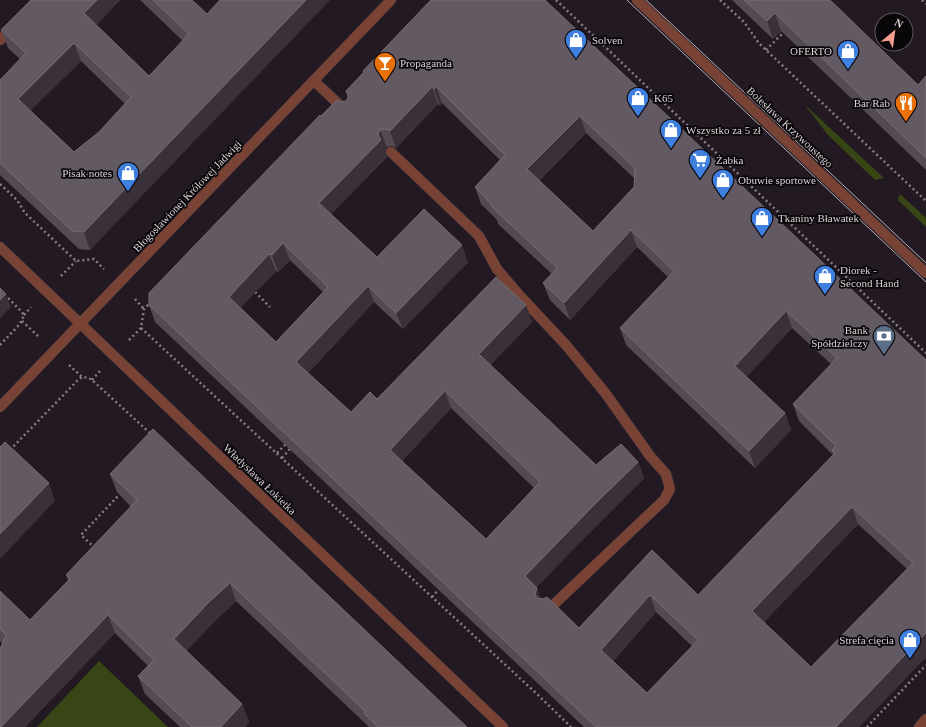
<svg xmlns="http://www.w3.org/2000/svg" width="926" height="727" font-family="Georgia,serif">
<rect width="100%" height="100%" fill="#221922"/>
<path fill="#384515" d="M804,104L884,178L875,180L828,135Z
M899,195H901L926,218V227L898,200Z
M99,661L168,727H37Z"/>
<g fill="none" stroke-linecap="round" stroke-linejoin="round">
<g stroke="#3c333c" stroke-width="11">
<path id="minor" d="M637,0L926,273
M0,40L12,27
M314,81L346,111
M391,152L479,236L497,269L521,297L566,345L606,394L650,456L666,474L670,489L664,500L548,610
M0,247L503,727
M0,407L391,0
M919,727L926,719"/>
</g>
<path stroke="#867e85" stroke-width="2.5" stroke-dasharray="2 3" stroke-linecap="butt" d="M556,0L926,353
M720,0L744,22L758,42L766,50L926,201
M922,0L926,4
M766,50L786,30
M0,184L17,200L25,213L76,261L94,259L104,269
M61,276L76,261
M255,292L270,307
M135,299L144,309
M24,315L31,307
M22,321L38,336
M141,328L538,695L571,727
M129,340L141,328L144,309L152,301
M0,345L20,324L24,315L22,312L6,296
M69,365L82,377
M92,380L100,371
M10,450L77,381L82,377L89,378L92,380L151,434
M277,453L286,444
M282,458L290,449
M95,548L81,535L119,495
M432,597L439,589
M867,727L926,665"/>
<use href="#minor" stroke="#784335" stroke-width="10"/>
<path stroke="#b8b2b7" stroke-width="1" d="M627,0L926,282
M646,0L926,263"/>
</g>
<path fill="#544a54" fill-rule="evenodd" d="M31,0H120L96,25L149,76L183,41L140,0H192L207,14L90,250L79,249L0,175V80L20,59L8,48L1,30ZM81,61L125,104L99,132L74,152L30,111Z
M431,0L926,360V657L859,727H584L155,322L149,305L321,116L341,102L346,101L348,97L346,91L364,72L363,71ZM442,103L500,160L475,187L481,204L497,220L498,224L552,274L543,283L550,300L570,320L637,247L668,277L620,328L626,345L755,468L791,430L785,413L746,377L792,328L831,364L793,404L799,421L833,455L698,595L652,550L579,628L541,599L536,587L600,522L644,478L638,462L596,465L490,365L532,322L526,305L377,399L351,412L308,373L374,302L403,329L468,262L377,257L331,214L387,157L385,151L387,147L392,146L396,148L438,104L440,106ZM586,133L634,178V187L593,231L539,181ZM290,260L323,292L276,342L240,308L276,271L278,272ZM451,408L534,488L486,539L402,461ZM858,524L907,569L811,667L764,622ZM656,612L692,646L647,693L613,661Z
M732,0H830L918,85L926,76V170L781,31L773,39Z
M110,474L467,727H369L368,726L236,601L216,620L186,651L242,704L249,722L245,727H180L145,694L138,676L148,666L115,633L25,727H0L2,643L0,641V591L30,620L68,580L66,575L131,507L117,492Z"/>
<path fill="#3a303a" d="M97,0H120L91,31L84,13Z
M306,0H330L90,250L84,232Z
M775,13L781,31L773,39L767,21Z
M74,43L81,61L24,117L18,99Z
M436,86L442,103L440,106L434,89Z
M432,87L438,104L396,148L390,131Z
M580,116L586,133L534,186L527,169Z
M380,130L387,147L385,151L387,157L325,220L319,203L378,134Z
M631,230L637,247L570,320L564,303Z
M283,243L290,260L278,272L272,255Z
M462,245L468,262L403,329L396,313Z
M269,254L276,271L235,314L229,297Z
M368,286L374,302L302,379L296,362Z
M6,294L11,307L0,318V300Z
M526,305L532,322L485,371L479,354Z
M786,311L792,328L741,383L735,366Z
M445,391L451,408L396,467L390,450Z
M785,413L791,430L755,468L749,451Z
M638,462L644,478L600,522L531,593L525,576L594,505Z
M49,483L55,501L0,559V534Z
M852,507L858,524L758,628L752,611Z
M230,583L236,601L216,620L180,657L174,639L209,602Z
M537,588L544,605L542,608L535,594Z
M650,595L656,612L607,667L601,650Z
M108,615L115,633L25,727H1Z
M926,633V657L859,727H836Z
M242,704L249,722L245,727H221Z"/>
<path fill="#625962" stroke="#756c75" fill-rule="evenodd" d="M31,0H97L84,13L149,76L189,34L153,0H192L207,14L220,0H306L84,232L72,231L0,163V80L26,53L1,30ZM74,43L131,97L99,132L74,152L18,99Z
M431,0H545L926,360V633L836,727H596L149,305V293L320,115L321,116L337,100L341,102L346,101L348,98V95L346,91L364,72L363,71ZM436,86L505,155L475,187L493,206L492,207L557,268L543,283L564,303L631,230L674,271L620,328L749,451L785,413L735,366L786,311L837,358L793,404L836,446L832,450L835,453L698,595L652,550L579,628L547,597L543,599L537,598L535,594L537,588L525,576L594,505L638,462L621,444L596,465L479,354L526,305L496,277L377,399L370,392L351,412L296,362L368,286L396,313L462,245L424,209L377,257L319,203L381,140L379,137L378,134L380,130L386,129L390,131L432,87L434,89ZM580,116L635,168L634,187L593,231L527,169ZM283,243L328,287L276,342L229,297L269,254L272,255ZM445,391L540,482L486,539L390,450ZM852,507L913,563L811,667L752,611ZM650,595L698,640L647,693L601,650Z
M744,0H830L918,85L926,76V158L775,13L767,21Z
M0,288L6,294L0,300Z
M153,429L467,727H378L364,713L366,712L230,583L209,602L174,639L242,704L221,727H192L138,676L154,660L108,615L1,727H0V649L6,635L0,629V591L30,620L70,579L66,575L137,500L110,474Z
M5,442L49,483L0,534V447Z"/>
<defs>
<g id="shop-pin" transform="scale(1.15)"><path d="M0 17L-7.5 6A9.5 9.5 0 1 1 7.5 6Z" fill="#3f7fe0" stroke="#090609"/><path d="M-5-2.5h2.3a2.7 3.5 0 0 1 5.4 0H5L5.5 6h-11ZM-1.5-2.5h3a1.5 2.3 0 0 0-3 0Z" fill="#fff"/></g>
<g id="bar-pin" transform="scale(1.15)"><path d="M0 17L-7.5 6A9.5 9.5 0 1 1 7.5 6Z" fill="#e8710a" stroke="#090609"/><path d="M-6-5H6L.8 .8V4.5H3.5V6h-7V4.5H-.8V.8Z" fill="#fff"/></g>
<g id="restaurant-pin" transform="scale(1.15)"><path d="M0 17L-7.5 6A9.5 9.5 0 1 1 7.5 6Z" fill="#e8710a" stroke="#090609"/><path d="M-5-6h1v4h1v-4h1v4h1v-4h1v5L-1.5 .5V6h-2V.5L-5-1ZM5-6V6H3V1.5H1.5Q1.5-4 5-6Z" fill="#fff"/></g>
<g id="supermarket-pin" transform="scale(1.15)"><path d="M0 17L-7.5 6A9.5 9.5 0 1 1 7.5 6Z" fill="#3f7fe0" stroke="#090609"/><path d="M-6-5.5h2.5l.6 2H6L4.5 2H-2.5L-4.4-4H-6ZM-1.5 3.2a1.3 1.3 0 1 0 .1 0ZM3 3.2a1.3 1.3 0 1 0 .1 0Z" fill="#fff"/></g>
<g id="bank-pin" transform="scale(1.15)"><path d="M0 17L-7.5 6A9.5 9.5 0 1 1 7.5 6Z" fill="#5c6f8a" stroke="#090609"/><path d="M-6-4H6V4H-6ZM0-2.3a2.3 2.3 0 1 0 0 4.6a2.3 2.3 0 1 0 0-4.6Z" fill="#fff"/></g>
</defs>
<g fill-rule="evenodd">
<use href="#shop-pin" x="576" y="40"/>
<use href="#shop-pin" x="848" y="51"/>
<use href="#bar-pin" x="385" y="63"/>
<use href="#shop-pin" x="638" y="98"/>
<use href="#restaurant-pin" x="906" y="103"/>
<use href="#shop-pin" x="671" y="130"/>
<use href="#supermarket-pin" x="700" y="160"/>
<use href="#shop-pin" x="128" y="173"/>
<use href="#shop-pin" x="723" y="180"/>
<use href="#shop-pin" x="762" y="218"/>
<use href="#shop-pin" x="825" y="276"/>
<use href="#bank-pin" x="884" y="336"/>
<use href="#shop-pin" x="910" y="640"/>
</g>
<g text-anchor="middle" stroke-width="3.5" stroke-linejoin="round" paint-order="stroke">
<g font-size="11" fill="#dad4d9" stroke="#090609" text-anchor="start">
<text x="592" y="44">Solven</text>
<text x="832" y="55" text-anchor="end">OFERTO</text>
<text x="400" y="67">Propaganda</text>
<text x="654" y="102">K65</text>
<text x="890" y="107" text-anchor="end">Bar Rab</text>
<text x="686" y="134">Wszystko za 5 zł</text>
<text x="716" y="164">Żabka</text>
<text x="112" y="177" text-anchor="end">Pisak notes</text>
<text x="738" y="184">Obuwie sportowe</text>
<text x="778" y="222">Tkaniny Bławatek</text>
<text x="840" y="274">Diorek -<tspan x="840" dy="13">Second Hand</tspan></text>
<text x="868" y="334" text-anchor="end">Bank<tspan x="868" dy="13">Spółdzielczy</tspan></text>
<text x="894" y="644" text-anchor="end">Strefa cięcia</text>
</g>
<g font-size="11" fill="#dad4d9" stroke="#090609">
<text transform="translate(790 127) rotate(43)" y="4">Bolesława Krzywoustego</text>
<text transform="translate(187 196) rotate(-46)" y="4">Błogosławionej Królowej Jadwigi</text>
<text transform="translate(260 479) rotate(44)" y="4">Władysława Łokietka</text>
</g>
</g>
<g transform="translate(894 32) rotate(29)"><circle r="19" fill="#090609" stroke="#5d585c"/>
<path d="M0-3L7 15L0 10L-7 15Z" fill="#f59d8f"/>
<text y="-6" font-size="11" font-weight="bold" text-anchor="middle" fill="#dad4d9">N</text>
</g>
</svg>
